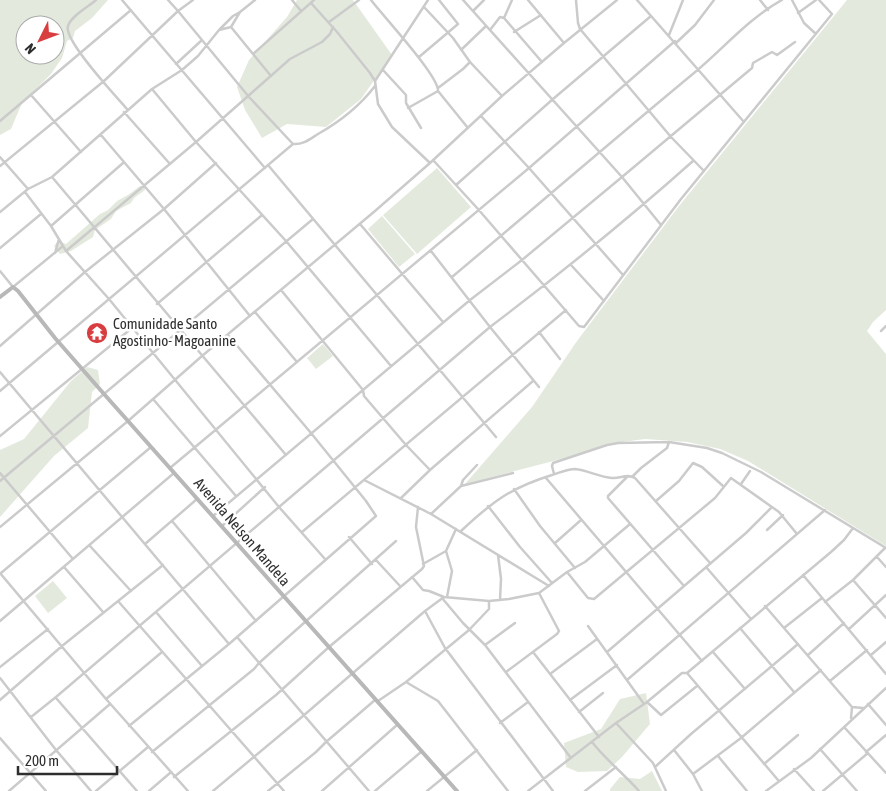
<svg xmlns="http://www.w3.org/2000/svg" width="886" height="791" font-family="'Asap Condensed',sans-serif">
<rect width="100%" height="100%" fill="#fff"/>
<path fill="#e3eadd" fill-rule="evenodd" d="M0,0H108L92,18L75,31L73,38L67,41L62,58L51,74L22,103L11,129L0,135ZM25,25H55V55H25Z
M297,0H353L392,55L361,99L326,127L287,124L262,138L245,110L237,87L249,60L287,17Z
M847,0H886V310L873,322L867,331L886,354V546L748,461L720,449L687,442L645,439L607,444L569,457L465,484L532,407L577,341L679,206Z
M437,168L471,207L417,254L383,215Z
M140,186L145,188V190L134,198L131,203L116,211L111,219L95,230L93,237L71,251L60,254L54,246L58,241L66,244L100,214L108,210L117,201L128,195Z
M382,216L415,254L399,267L368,229Z
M323,344L333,356L316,369L307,358Z
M87,367L98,370L100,384L92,392L88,428L54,456L0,517V450L24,439L71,381Z
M53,581L67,598L48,613L35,596Z
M646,693L650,724L622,757L607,771L578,772L566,767L564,743L601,729L620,699Z
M652,771L662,791H610V789L620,777L640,779Z"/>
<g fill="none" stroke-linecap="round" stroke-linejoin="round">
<path stroke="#cbcbcb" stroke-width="2.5" d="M96,0C88,7 71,16 68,26C63,40 116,96 127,109
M122,0L265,168
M168,0L178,11L193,0
M292,0L301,11
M371,0C383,16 439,76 438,91L468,128
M463,0L622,177L752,68L753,63L772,52L777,55L795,42
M528,0L564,43
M576,0L578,23L580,29L671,137L704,171
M637,0L744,122
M760,0L768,10
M792,0L804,23L816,34
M311,3L337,32L370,73L375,81L378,104L392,127L430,163
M424,7L453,38L470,62L502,96
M473,11L484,0
M798,13L816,0
M504,18L542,62
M329,22L359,0
M231,27L253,54L314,0
M220,29L233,16L240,12
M490,30L500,17L504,18L512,0
M514,32L541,15
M669,35L683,0
M676,43L695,25L714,0
M461,50L486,26
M253,54L271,76
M419,57L458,24L439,0
M176,64L202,40
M383,70L406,95V103L421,128
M375,81L428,0
M438,88L463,69L470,62
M152,89L196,142L286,241L391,366
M31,95L81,152
M408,108L438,91
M124,112L170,164
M481,116L529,168L623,275
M0,121L131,10
M101,135L164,209L250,316
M293,144C303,145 310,139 318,134C341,121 359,107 375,86
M0,157L28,189
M433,160L478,209L579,326L584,327L681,199L832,14L819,0
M268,165L496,437
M0,166L104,81L178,11L249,97L293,144L0,391
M52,177L286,455
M456,185L553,99L651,16
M25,192L51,226L66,251L109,299L279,507L56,697L31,717
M0,212L28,189L52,177L152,89L182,70L198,56L219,30L231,27L240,12L255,0
M360,224L443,322
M51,226L123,163
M0,248L41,214
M66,251L196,142L290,59L322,42L330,34L333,27
M55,253L59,239
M571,265L604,301
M0,271L13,287L63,246
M452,277C533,209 613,140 694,73C723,49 749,18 782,0
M281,290L363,390L364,396L406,445L430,470
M157,304L262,215
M255,312L297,362
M881,331L886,326
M539,332L560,359
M0,346L85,272L164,209L216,163
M0,372L229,644
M539,387L490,327C560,274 628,219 693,161
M153,399L236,496
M0,436L132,328
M170,468L529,168L675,41
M0,473L73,559
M554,474L552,466L553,463L607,445L618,443L669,442L707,448L722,453L761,472L886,548
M633,476L641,468L667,448L669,442
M627,477L608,496V498L684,586
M546,478L702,661
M364,480L431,514L549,586
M0,481L313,219
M741,484L750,471
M461,486L513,473
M514,489L540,526L575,568
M401,498L430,470L533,381
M656,501L679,481L693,463L702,467L723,486
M488,506L520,547L552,583
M431,514L461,486L463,480L477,465
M213,516L470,300L522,260L622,177L661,225
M172,521L256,621
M222,526L265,487
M0,527L128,421L202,356L375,211L430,163L502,96L564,43L617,0
M767,530L783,515
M461,531C492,502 510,488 552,475C559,473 567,469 575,469C587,470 599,477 612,478C620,479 627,473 635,478L710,563
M302,532L566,310
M349,537L372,564
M555,543L581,520
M145,544L197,499
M90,546L131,591
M446,551L452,571L447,597
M498,555L501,579L500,600
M877,557L886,567
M325,559L279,507L490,327L431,251
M376,560L400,586
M423,564L446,551L456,529
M64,567L103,612
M706,567L751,619
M567,572L588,598L594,599L715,498L731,478L779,512L797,534
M0,573L106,699L188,791
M1,573L151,447
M803,575L886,674
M412,577L423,590L429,591L444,597L489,601L509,599L539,593L567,572L585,562L630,524
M853,580L886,618
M442,598L463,623L485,645L571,758
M118,601L284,791
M825,602L853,580L885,548
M765,606L852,707L863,708
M425,611L445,648L553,791
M156,612L202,666
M0,621L174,473
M588,626L644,704
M740,628L794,692
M784,628L822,598
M849,629L886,595
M237,637L369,791
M485,645L515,623
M533,652L599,737
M607,652L746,533L772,507
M713,652L745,689
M808,655L844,623
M871,655L886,642
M0,667L48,629
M506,672L557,634L559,631L539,593
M687,673L778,780
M550,674L597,639
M0,678L56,750L91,791
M627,680L825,510
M830,681L867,650
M406,682L469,630L489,609V601
M56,698L137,791
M106,699L162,652
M0,700L62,646L163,565
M570,700L617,665
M378,701L406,682L438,701L508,791
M647,702L661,715L697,686
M868,704L886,725
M579,712L603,693
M851,718L852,707
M500,723L528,702
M616,723L653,763L666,791
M129,726L229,644L376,516L366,501L311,433L228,335
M844,727L886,773
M0,738L46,791
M592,742C606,760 624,774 639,791
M820,749L857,791
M674,750L693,774L702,791
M152,752L254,669L259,663L396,541
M866,752L886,735
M718,756L747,791
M764,764L798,735
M655,767L691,734L798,644
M794,769L814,791
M693,774L741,738L821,670
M174,777L276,695L329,647L422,569L424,566L416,527L418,507
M9,791L110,704
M96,791L148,747
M149,791L170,773
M213,791L303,716L425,611L444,597
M268,791L316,752L326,742L375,700
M322,791L397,725
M375,791L421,752
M427,791L477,750
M528,791L616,723L647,702L682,673H687L831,552L844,540L853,528
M585,791L616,767
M766,791L811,758L886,688
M823,791L868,753"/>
<path stroke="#b8b8b8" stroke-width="4" d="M0,297L13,287L18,291L55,338L104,394L457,791"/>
</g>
<defs>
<g id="temple-disc" transform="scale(1.125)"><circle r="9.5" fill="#d83d3f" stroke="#fff"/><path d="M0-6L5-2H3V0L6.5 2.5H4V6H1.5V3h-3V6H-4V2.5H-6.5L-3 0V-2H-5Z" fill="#fff"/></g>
</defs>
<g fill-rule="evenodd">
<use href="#temple-disc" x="97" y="333"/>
</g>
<g text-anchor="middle" stroke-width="5" stroke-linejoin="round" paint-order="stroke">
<g font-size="15" fill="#2e2e2e" stroke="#fff" text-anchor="start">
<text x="113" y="329">Comunidade Santo<tspan x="113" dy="17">Agostinho- Magoanine</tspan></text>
</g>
<g font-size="15" fill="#2e2e2e" stroke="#fff">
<text transform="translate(242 532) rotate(49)" y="5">Avenida Nelson Mandela</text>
</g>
</g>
<g transform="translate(40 40) rotate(228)"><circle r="24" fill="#ffffff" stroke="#ababab"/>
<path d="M0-4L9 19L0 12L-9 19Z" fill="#d83d3f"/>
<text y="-8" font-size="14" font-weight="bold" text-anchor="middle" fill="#2e2e2e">N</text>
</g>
<path d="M18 766v8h99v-8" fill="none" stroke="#2e2e2e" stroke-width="2.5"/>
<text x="25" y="766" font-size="15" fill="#2e2e2e" stroke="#ffffff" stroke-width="4" paint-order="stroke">200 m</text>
</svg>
